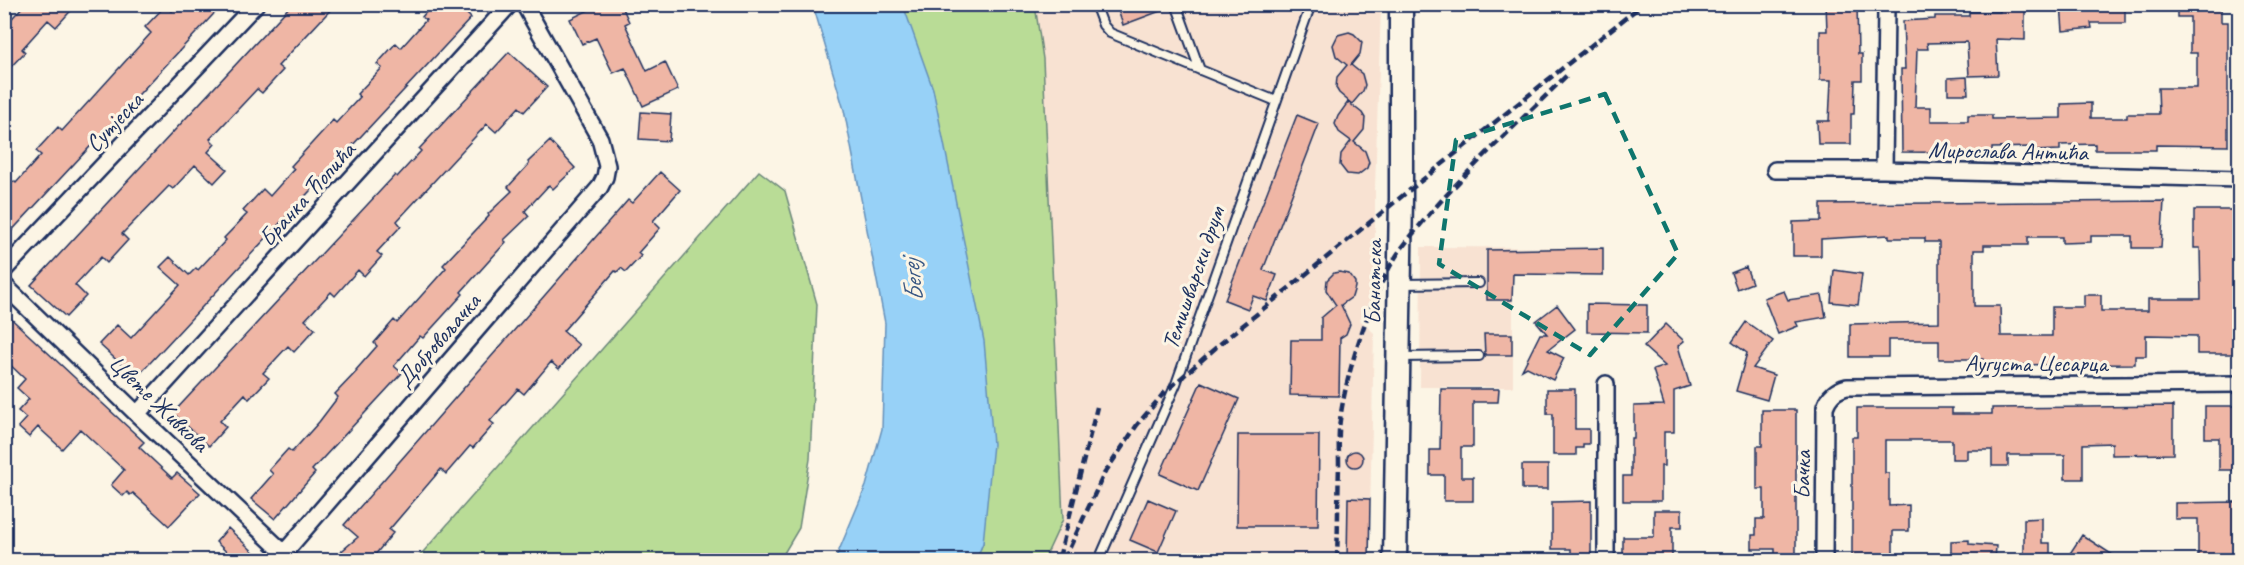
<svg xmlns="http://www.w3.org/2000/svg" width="2244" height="565" font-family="Caveat,sans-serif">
<rect width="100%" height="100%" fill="#fcf5e5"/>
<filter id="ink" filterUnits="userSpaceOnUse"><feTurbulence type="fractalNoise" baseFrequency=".0167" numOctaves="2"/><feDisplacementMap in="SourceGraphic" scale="12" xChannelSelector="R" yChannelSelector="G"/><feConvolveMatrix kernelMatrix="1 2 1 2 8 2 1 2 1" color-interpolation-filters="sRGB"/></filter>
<g filter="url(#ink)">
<path fill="#f8e2d2" d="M1373,4L1381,6L1375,188V289L1360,320L1374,333L1369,560H1044L1063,519L1043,59L1035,5Z
M1628,5V11L1422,13V4Z
M1421,247L1603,248V275H1513V387H1420Z"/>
<path fill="#b9dc96" stroke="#6a867a" stroke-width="1.5" d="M903,5H1035L1043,59L1063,519L1044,560H976L983,543L908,21Z
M759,171L785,191L817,304L810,459L799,528L780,560H416Z"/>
<path fill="#97d1f7" stroke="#6590ba" stroke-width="1.5" d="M813,5H903L933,89L984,341L993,444L983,543L976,560H835L866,486L882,429L885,323L844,110Z"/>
<path fill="#efb6a5" stroke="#1b2f5e" stroke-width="1.5" d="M25,4H77L56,27L48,20L22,49L25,52L4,74V27Z
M177,4H223L4,239V191L14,181L16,183L41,155L36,151L58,127L62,131L151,33L145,27L166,5L172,11Z
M292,4H336L278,66L283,70L262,93L257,89L210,139L215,144L208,152L227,169L214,183L195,165L173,189L169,186L122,234L128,240L107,263L101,257L75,285L86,296L66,317L31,285Z
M433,4H457L471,18L136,378L99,344L117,325L131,338L180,285L160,267L170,257L189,275L196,268L198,270L226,240L224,238L247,214L243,211L263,189L270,196L294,169L291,166L333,120L336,123L360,97L357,94L382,68L377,64L396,43L401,48L426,20L422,17Z
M601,4H621L629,22L625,24L647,71L665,62L678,90L643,106L625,68L613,73L596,38L582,44L570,19Z
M1116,4H1170L1171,7L1123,25Z
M1826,4H1857L1858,54H1862V80H1855L1854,114H1851V144H1818L1817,121H1829L1831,80H1820V31H1827Z
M2000,4L2025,6V40L1996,39L1998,75L1969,76L1967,42L1927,43L1928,49H1917L1915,107H1931V121H1968V115H1992V119L2061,118V104L2091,103V118H2127V114H2159L2158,88H2197V53H2190V17H2177V4H2221V22H2228V146L2156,145V150H2095V144L2060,145V150L2033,151V147L1992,148V153L1902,152L1901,69H1905L1903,21L1935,19V16H1969V12H2000Z
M2061,4H2125V23H2091L2092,28L2063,31Z
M1349,32L1354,34L1362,42L1360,54L1351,65L1362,74L1365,85L1363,91L1352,104L1339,93L1336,88L1337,77L1347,65L1336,56L1333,45L1338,35Z
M509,52L547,87L524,112L519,107L496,132L487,124L397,221L401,226L377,252L382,256L364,276L358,270L335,296L331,292L305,320L315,329L294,352L288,346L263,373L269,378L249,399L245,394L220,421L226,427L209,446L173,413L395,175L397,177L421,151L419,149Z
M1967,77L1968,94H1948V78Z
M1348,102L1362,113L1365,118L1364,130L1354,142L1365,151L1369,162L1367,168L1358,175L1347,174L1340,165L1341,154L1351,141L1339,132L1335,124L1338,116Z
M641,112L671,114L669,141L639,139Z
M1297,115L1319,124L1263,270L1277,275L1267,301L1253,296L1248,309L1225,300Z
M550,141L575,168L553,189L549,185L525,211L529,216L504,240L506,242L461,292L463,294L423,338L420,336L394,366L402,373L312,470L315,473L275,519L251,499L273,474L269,470L288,449L292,452L319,422L338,397L335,394L357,371L356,370L377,346L374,343L394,320L397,323L446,268L443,265L489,216L488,214L512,191L508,187L529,164L528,162Z
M660,172L680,190L653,221L660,228L638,253L641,256L626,272L621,268L617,272L615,271L563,331L579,345L559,369L551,362L524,394L518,389L490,421L494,424L473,448L470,446L446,474L441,469L389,530L393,533L370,561H330L358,537L344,525L628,200L632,203Z
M2164,201L2161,248H2132V236H2091V242L2062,243V237H2028V245H1984V250H1974V306H2000L2001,336H2052V307H2084V295H2101V311H2148V299H2201L2200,248H2194V210H2236L2237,354H2197V336L2146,335V356H2135V364L1984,365L1983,359H1939V340H1888V357H1850V324L1939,322V242H1925V238H1889V235L1821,239V256H1793V222L1821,221V204Z
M1603,248V275L1513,274L1512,300H1487V250Z
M1746,267L1752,283L1737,289L1731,273Z
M1834,270L1862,274L1858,305L1831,302Z
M1339,272L1349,274L1355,282V287L1352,297L1341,305L1350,324L1346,334L1340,338L1339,396L1290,395L1291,340H1321V318L1336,305L1326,290L1327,280L1334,273Z
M1784,291L1788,300L1822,295L1826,317L1796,322L1798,326L1778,334L1764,298Z
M1587,304L1647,305V333L1587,332Z
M1557,305L1575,329L1548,350L1564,358L1553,380L1527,367L1522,370L1540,334H1547L1536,321Z
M4,312L144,442L139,447L172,478L177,473L200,493L169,526L133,493L130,495L127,492L123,496L111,485L124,470L80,429L62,449L38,427L29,437L18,427L26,418L18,411L29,399L17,388L25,379L4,359Z
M1746,322L1773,341L1753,368L1774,375L1767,400L1736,391L1747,353L1732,342Z
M1666,324L1684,341L1678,346L1690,386L1674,391V432H1664V466H1661V501H1623V476H1631V438H1634V406L1664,405L1653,370L1665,366L1644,347Z
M1484,334H1512V355H1485Z
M1201,382L1239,399L1198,491L1160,474Z
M1441,389H1499L1498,402H1473V447H1461V477H1473V501H1444V475H1430V450H1440Z
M1547,389H1575V429H1589V444H1583V448H1576V455H1553V414H1547Z
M2173,406V454L2112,455V443L2083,444V479H2065V455H2008V466H1992V450H1967V459H1952V440H1885V473H1889V506L1909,505V531H1893V556H1882V561H1852V437H1857V408H1952V414H1992V408Z
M2205,406H2236V470H2219V438H2205Z
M1762,410H1796V561H1775V549H1752V535H1756V519H1764V489H1757V446H1762Z
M1238,435H1319L1318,526H1237Z
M1347 459a8 8 0 1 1 16 0a8 8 0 1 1-16 0Z
M1522,465H1548V489H1522Z
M1348,498L1370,499L1369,561H1347Z
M1148,499L1176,511L1158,552L1130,540Z
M1591,501V559H1571V549H1552V502Z
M2237,502V561H2198V519H2175V503Z
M1654,510H1682V527H1672V561H1623V537H1654Z
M2042,518V543H2050V561H2024V519Z
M228,528L263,561H236L216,542Z
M2082,535L2122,561H2065Z
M1969,540V544L1996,546L1995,561H1951V541Z"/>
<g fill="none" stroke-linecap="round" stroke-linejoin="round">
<g stroke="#1b2f5e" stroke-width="12">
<path id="service" d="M1095,4L1103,25L1110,33L1276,101
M1176,4L1200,70
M1401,284L1479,283
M1400,357L1479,356
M1099,560L1176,384L1311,4"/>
</g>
<g stroke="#1b2f5e" stroke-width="20">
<path id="minor" d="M1775,170H1884L2240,179
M1884,170L1886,7L1888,4
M4,270L256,4
M4,285L137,414L284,553
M137,414L510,4
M278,560L600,187L605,177L607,166L600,139L524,4
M1606,560V384
M1824,560L1825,407C1829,396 1835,390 1847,387L2240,384"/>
</g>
<g stroke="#1b2f5e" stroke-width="27">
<path id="secondary" d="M1395,560L1401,197V4"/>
</g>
<use href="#service" stroke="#fcf5e5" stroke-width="8"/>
<use href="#minor" stroke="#fcf5e5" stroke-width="15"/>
<use href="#secondary" stroke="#fcf5e5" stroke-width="22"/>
<path stroke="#1b2f5e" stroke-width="4.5" stroke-dasharray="9 4.5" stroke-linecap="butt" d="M1059,558L1097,407
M1064,560L1104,474L1137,425L1163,394L1220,344L1401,197L1643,4
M1337,560C1338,529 1338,497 1339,465C1339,450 1338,434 1340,420C1346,372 1373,288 1401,249C1449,186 1510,131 1567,75"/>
</g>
</g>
<path fill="none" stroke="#0f766e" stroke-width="4.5" stroke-dasharray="12 8" stroke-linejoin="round" d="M1605,94L1678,254L1590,355L1439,264L1456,140Z"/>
<g text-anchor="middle" stroke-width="6" stroke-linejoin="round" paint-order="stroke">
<g font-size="24" fill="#1b2f5e" stroke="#fcf5e5">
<text transform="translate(114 122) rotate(-47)" y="8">Сутјеска</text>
<text transform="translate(2008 151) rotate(1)" y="8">Мирослава Антића</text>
<text transform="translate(307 194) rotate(-48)" y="8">Бранка Ћопића</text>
<text transform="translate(1193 278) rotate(-71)" y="8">Темишварски друм</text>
<text transform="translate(1373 282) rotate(-89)" y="8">Банатска</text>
<text transform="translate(438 340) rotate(-49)" y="8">Добровољачка</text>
<text x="2036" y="371">Аугуста Цесарца</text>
<text transform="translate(159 403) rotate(44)" y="8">Цвете Живкова</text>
<text transform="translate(1802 475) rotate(-90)" y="8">Бачка</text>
</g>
<g font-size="26" font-style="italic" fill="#3a5884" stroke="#fcf5e5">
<text transform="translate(912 281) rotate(-97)" y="9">Бегеј</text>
</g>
</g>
<rect width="2244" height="565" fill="none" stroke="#fcf5e5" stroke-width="24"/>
<rect x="12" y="12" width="2220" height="541" fill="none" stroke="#1b2f5e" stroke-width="2" filter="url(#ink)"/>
</svg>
